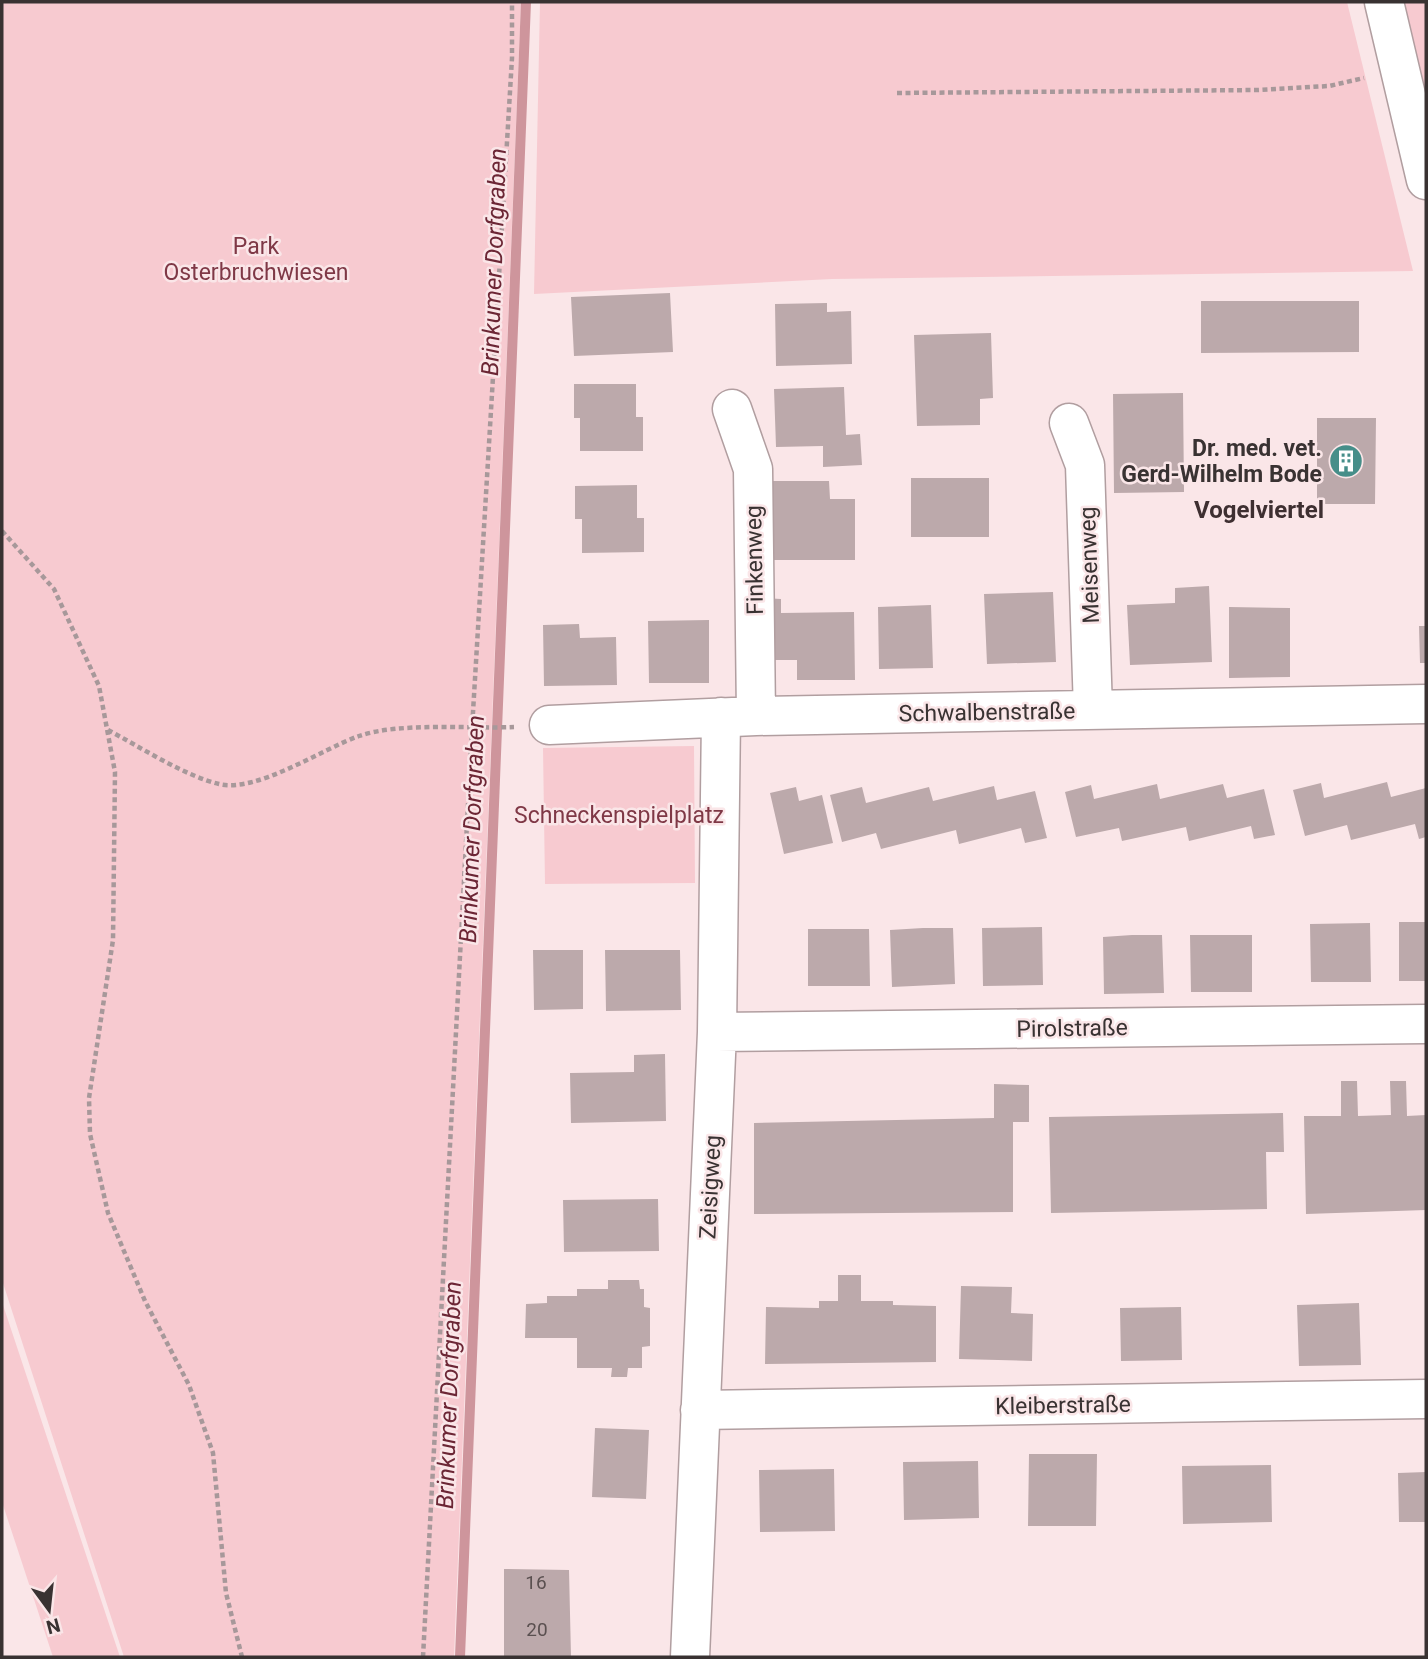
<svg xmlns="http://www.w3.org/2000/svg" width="1428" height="1659" font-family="Roboto,sans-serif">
<rect width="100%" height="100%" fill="#fae6e8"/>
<path fill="#f7cad0" d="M2,2H521L454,1657H124L2,1280Z
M540,2H1347L1413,271L832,279L534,294Z
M1404,2H1426V97Z
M694,746L695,883L545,884L543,748Z
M2,1302L120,1657H53L2,1502Z"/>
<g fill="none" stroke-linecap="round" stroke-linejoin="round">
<path stroke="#ce959c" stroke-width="10" d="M460,1657L526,2"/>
</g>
<path fill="#bca9ab" d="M670,293L673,352L574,356L571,297Z
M1201,301H1359V352L1201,353Z
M827,303V312L851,311L852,364L776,366L775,304Z
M991,333L993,398L980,399V425L917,426L914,335Z
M574,384H636V417H643V451H580V418H574Z
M844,387L846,435L860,434L862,465L823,467V446L776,447L774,389Z
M1183,393L1184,492L1114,493L1113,394Z
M1317,418H1376L1375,504H1317Z
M911,478H989V537H911Z
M773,481H829L830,499H855V560H773Z
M637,485V518H644V552L582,553V519H575V486Z
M1209,586L1212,662L1130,665L1127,605L1175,603V588Z
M1053,592L1056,662L987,664L984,594Z
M763,598L781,599V613L854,612L855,680H797V660H764Z
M931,605L933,668L879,669L878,607Z
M1229,607L1290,608V677L1229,678Z
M709,620V683H649L648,621Z
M579,624L580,638L616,637L617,685L544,686L543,625Z
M1419,626H1426V663H1420Z
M1387,782L1391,797L1426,788V837L1419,839L1415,824L1351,840L1347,825L1305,836L1293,790L1321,783L1324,798Z
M1157,784L1160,799L1223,784L1227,798L1264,789L1275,835L1254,839L1251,826L1189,841L1186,827L1122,841L1119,828L1076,837L1065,792L1091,785L1094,799Z
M994,786L997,800L1035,791L1047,838L1025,843L1021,828L959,844L956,830L881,849L876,833L842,842L830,795L862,787L866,803L929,787L933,801Z
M796,787L799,801L822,795L833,843L784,854L770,793Z
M1399,922H1426V981H1399Z
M1370,923L1371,982H1311L1310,924Z
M1042,927L1043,985L983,986L982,928Z
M923,928H953L955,984L892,987L890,930Z
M808,929H869L870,986H808Z
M1132,935H1162L1164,993L1104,994L1103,937Z
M1190,935H1252V992H1191Z
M533,950H583V1009L534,1010Z
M605,950H680L681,1010L606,1011Z
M665,1054L666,1121L571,1123L570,1073L634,1072V1055Z
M1341,1081H1357L1358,1116L1391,1115L1390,1081H1406L1407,1116L1426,1115V1210L1306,1214L1304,1116H1341Z
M994,1084L1029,1085V1122H1013V1212L754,1214V1123L994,1118Z
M1283,1113L1284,1152H1266L1267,1209L1051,1213L1049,1117Z
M658,1199L659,1251L564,1252L563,1200Z
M838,1275H861V1301H893V1305L936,1306V1362L765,1364L766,1307L819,1308V1301H838Z
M608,1280H639L640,1289H644V1307L650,1308V1346L642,1347V1368H628L627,1377H611L612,1368H577V1338H525L526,1304L547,1303V1296H577V1289H608Z
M961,1286L1012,1287L1011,1313L1033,1314L1032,1361L959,1359Z
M1359,1303L1361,1365L1299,1366L1297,1305Z
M1181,1307L1182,1360L1121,1361L1120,1308Z
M595,1428L649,1430L646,1499L592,1497Z
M1029,1454H1097L1096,1526H1028Z
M978,1461L979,1518L904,1520L903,1462Z
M1271,1465L1272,1522L1183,1524L1182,1466Z
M834,1469L835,1531L760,1532L759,1470Z
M1426,1472V1522H1399L1398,1473Z
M504,1569L569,1570L571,1657H504Z"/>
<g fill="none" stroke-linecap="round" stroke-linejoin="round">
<g stroke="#b19ea0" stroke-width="41">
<path id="minor" d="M1384,2L1426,180
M732,409L753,469L756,716
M1069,423L1085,465L1093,710
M549,725L756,716L1426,704
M717,1032L1426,1024
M700,1410L1426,1399
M690,1657L717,1032L721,717"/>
</g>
<path stroke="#a7989a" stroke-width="4.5" stroke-dasharray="5 3.5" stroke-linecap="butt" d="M897,93L1257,90L1329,86L1364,78
M2,531L54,589L99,686L115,772L113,940L89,1098L90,1134L108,1213L145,1301L189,1385L213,1453L226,1593L242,1657
M108,730C140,747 185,776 219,784C257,793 322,749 359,736C400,722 469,729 514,727
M423,1657L472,729L512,58V2"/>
<use href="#minor" stroke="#fff" stroke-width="38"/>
</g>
<defs>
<g id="building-disc" transform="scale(1.75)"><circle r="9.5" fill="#468e89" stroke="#fae6e8"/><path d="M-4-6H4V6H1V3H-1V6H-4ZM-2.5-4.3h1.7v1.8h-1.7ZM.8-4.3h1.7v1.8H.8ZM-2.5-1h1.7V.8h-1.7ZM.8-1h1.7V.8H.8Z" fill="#fff"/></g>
</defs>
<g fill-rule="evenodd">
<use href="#building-disc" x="1346" y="461"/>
</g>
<g text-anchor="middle" stroke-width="5" stroke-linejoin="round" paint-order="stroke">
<g font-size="19" fill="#5a5050">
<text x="536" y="1589">16</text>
<text x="537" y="1636">20</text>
</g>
<g font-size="23" fill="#7f3846" stroke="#fae6e8">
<text x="256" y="254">Park<tspan x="256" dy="26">Osterbruchwiesen</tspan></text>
<text x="619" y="823">Schneckenspielplatz</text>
</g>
<g font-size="23" font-weight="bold" fill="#393232" stroke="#fae6e8" text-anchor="end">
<text x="1322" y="456">Dr. med. vet.<tspan x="1322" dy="26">Gerd-Wilhelm Bode</tspan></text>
</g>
<g font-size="23" fill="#393232" stroke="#fae6e8">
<text transform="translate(754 560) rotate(-91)" y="8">Finkenweg</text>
<text transform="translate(1089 565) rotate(-92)" y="8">Meisenweg</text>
<text transform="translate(987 712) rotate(-1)" y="8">Schwalbenstraße</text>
<text transform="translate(1072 1028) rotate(-1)" y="8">Pirolstraße</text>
<text transform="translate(710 1187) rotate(-87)" y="8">Zeisigweg</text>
<text transform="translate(1063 1405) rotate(-1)" y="8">Kleiberstraße</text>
</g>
<g font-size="24" font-style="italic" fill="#6c2635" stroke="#fae6e8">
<text transform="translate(494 262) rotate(-88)" y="8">Brinkumer Dorfgraben</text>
<text transform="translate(472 829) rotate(-88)" y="8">Brinkumer Dorfgraben</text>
<text transform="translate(449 1395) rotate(-88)" y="8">Brinkumer Dorfgraben</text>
</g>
<g font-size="24" font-weight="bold" fill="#3e2f31" stroke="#fae6e8">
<text x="1259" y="518">Vogelviertel</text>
</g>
</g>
<rect width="1428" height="1659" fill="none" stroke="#393232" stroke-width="7"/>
<g transform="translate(49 1610) rotate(165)" stroke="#fae6e8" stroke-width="5" paint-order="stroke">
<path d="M0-5L12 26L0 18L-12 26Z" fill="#393232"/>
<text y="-10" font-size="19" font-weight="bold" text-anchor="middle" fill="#393232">N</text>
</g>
</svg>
